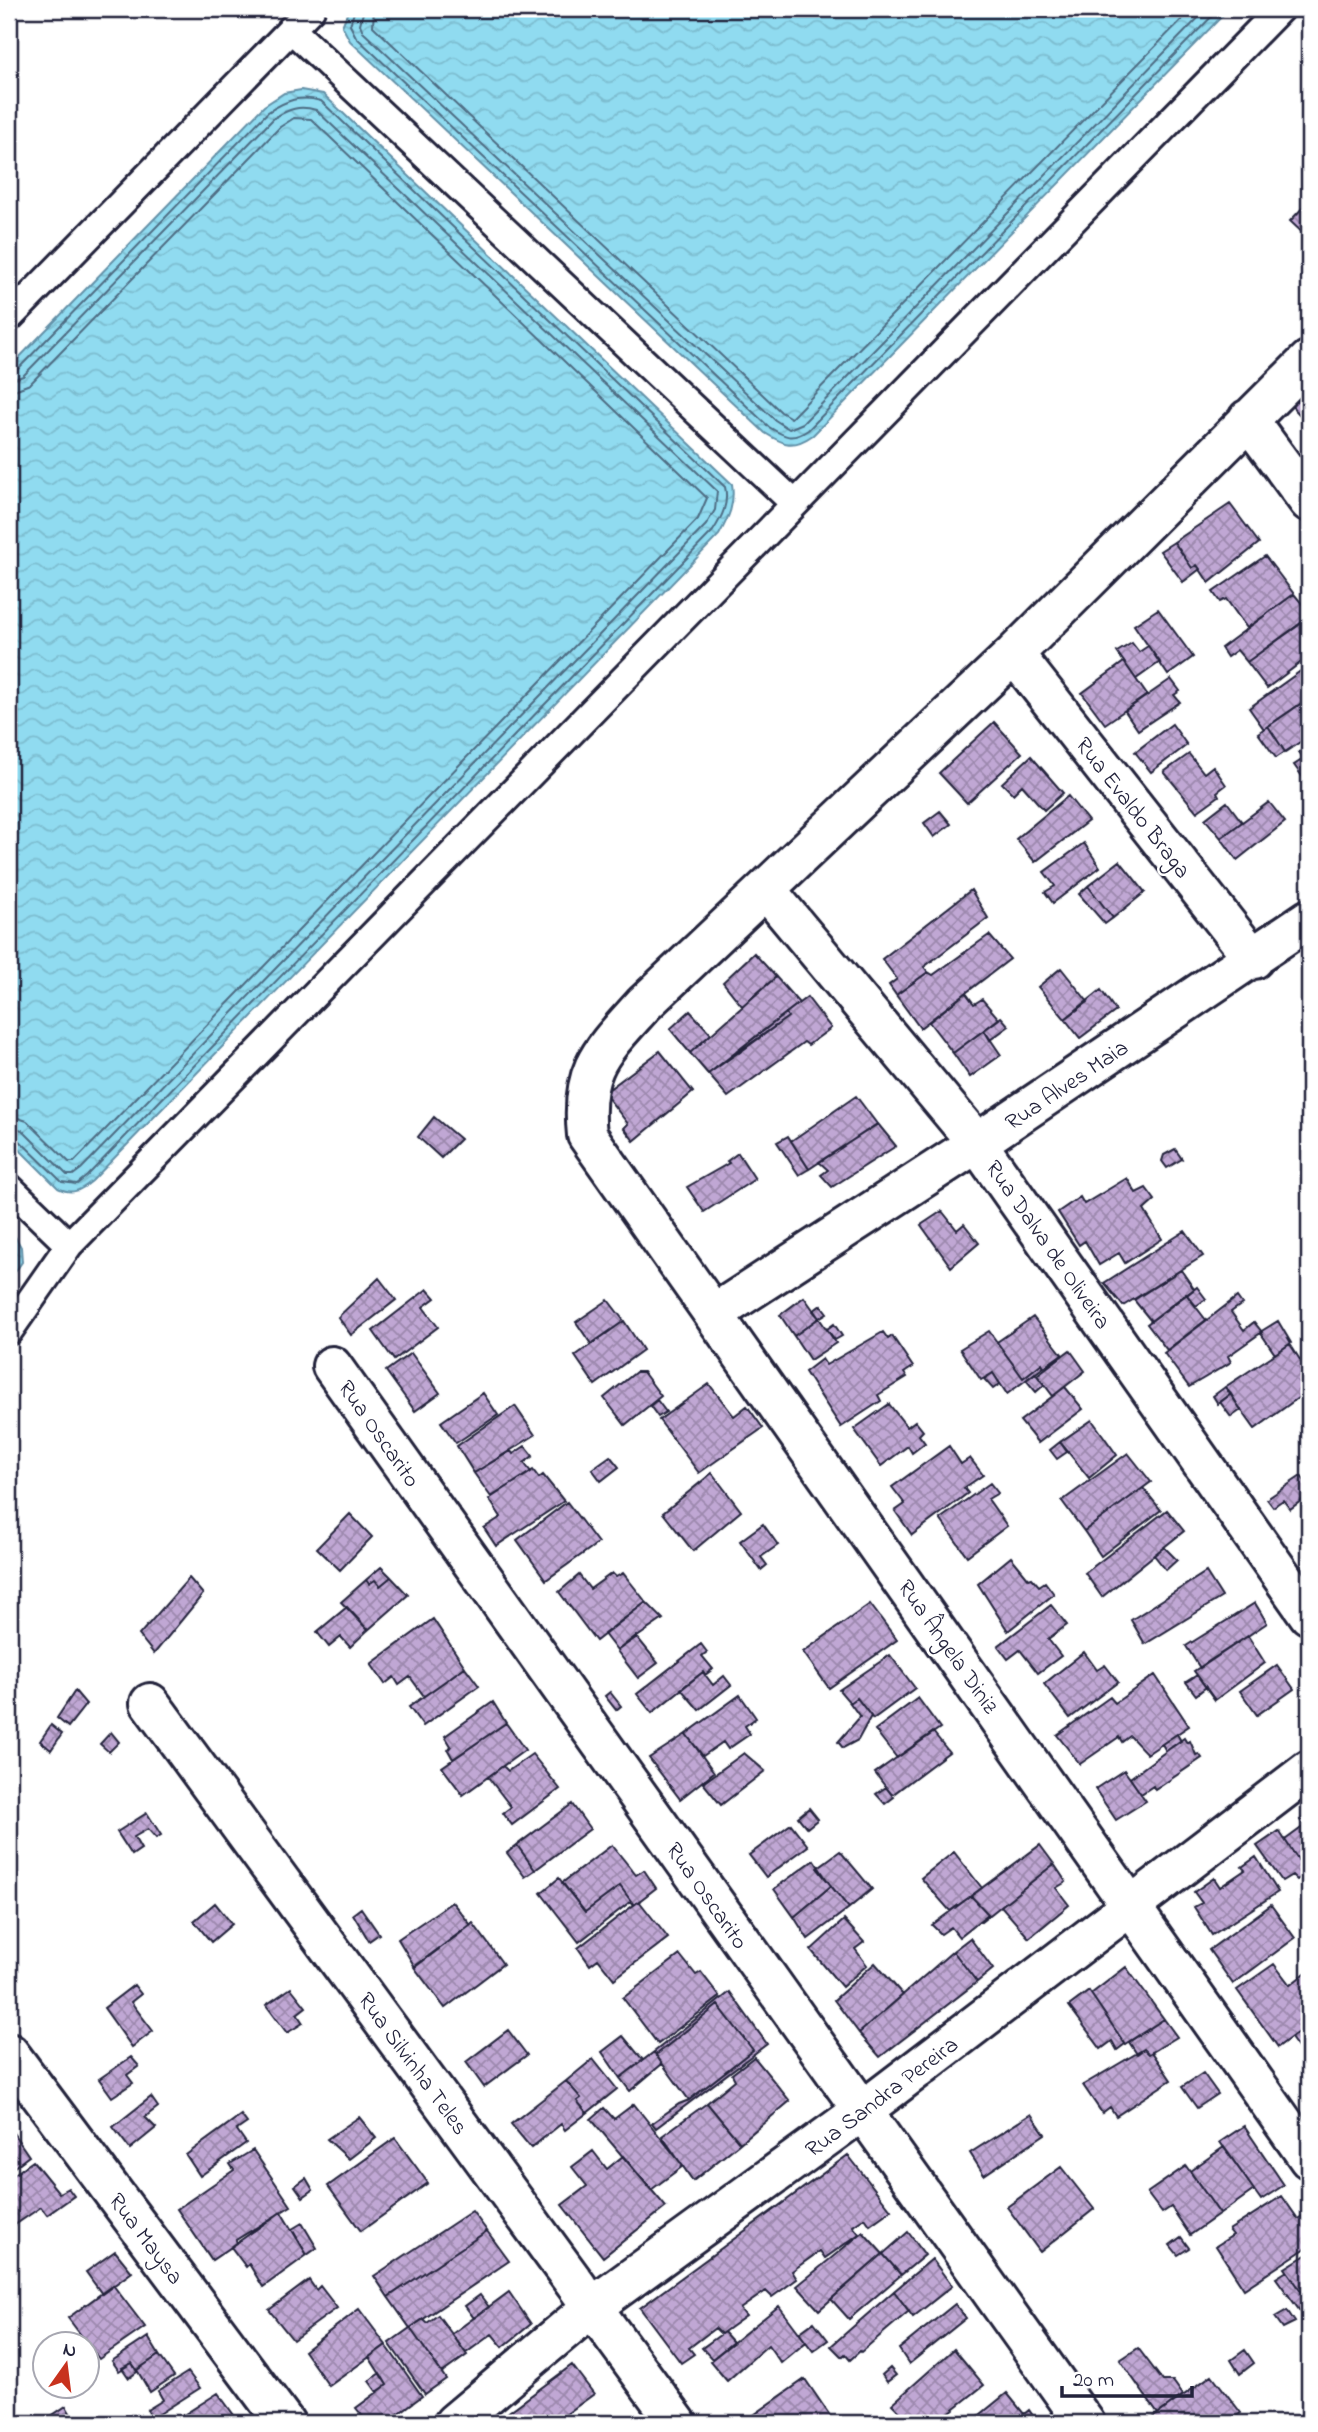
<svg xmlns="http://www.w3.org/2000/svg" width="1318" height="2432" font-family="'Indie Flower',sans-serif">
<defs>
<pattern id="water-waves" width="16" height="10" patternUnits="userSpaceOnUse" patternTransform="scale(1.75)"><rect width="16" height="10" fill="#90dbf0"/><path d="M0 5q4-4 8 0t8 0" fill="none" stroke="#7cbccf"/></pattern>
<pattern id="building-cross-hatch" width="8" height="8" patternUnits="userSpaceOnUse" patternTransform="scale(1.75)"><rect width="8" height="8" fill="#c0a7d4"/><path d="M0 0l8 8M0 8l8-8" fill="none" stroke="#9c88ad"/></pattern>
</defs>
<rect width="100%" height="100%" fill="#fff"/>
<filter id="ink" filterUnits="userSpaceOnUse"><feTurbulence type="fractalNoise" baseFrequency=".0143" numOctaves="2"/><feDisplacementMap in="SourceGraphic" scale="14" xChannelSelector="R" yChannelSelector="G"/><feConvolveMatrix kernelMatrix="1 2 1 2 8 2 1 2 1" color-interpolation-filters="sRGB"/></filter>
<g filter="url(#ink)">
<path fill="url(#water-waves)" stroke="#6491a8" stroke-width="2" d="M349,9H1229L813,435C793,449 784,445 765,433L350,41L342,26Z
M301,90L323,94L732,484C735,504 729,517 719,535L92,1181C80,1191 72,1195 58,1188L9,1139V368L264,106L284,93Z
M9,1226L21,1247L22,1262L9,1281Z"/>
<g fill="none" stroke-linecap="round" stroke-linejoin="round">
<path stroke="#4e6c83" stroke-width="2" d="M355,9L350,25L356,37L769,427C785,437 792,441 808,430L1219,9
M364,9L360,24L363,32L775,420L789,429L803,423L1207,9
M374,9L373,26L781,412L791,418L1192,9
M9,372L17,370L268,112C287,100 299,95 321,101L725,487C729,503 722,517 713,531L87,1176L77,1184L62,1182L16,1137L9,1135
M9,381L23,376L274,118C289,109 299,105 316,110L717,491L715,510L706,525L81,1169L73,1175H67L22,1130L9,1126
M9,392L30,384L280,127L294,118L311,119L707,498L698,519L74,1162H69L27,1121L9,1115"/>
</g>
<path fill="url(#building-cross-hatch)" stroke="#22223b" stroke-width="2" d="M1309,201V239L1290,221Z
M1309,386V425L1289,403Z
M1230,504L1259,543L1209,583L1197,565L1192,568L1174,542Z
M1174,542L1192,568L1197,565L1200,569L1183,582L1160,551Z
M1265,556L1294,594L1247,628L1226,599L1220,602L1213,592Z
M1294,594L1309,612V617L1247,662L1237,650L1227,657L1221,648Z
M1158,609L1193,657L1168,675L1134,625Z
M1309,618L1308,657L1267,688L1247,662Z
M1132,643L1139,652L1148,646L1160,662L1136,679L1117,652Z
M1124,662L1147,695L1105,724L1082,693Z
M1309,665V698L1264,729L1249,708Z
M1171,679L1180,691L1174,695L1180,702L1138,730L1125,711Z
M1309,698V736L1285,752L1268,726Z
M994,722L1022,753L967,803L939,773Z
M1172,724L1187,745L1151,772L1135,752Z
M1268,726L1285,752L1276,758L1258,733Z
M1309,745V765L1299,752Z
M1189,754L1204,773L1213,766L1226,785L1217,792L1219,796L1197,812L1164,772Z
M1031,756L1063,793L1044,810L1022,785L1013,794L1002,783Z
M1305,758L1309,765V786L1294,765Z
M1068,796L1088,821L1035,862L1016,839Z
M1227,802L1242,822L1221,838L1205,819Z
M1269,802L1285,822L1237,860L1221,838Z
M940,811L951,824L934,837L924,823Z
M1084,843L1100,867L1053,903L1045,892L1055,886L1044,872Z
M1120,861L1145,892L1113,918L1088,886Z
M1088,886L1113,918L1105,924L1079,894Z
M971,890L988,918L924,967L928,972L896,995L889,985L897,979L882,959Z
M989,935L1010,959L920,1028L896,995L928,972L933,975Z
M754,953L776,977L742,1006L723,982Z
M1061,968L1088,1002L1065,1019L1038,987Z
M776,977L799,1003L708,1074L690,1053Z
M1101,990L1116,1011L1080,1038L1065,1019Z
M966,993L974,1004L982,999L999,1019L953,1053L929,1022Z
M807,997L831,1028L808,1045L804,1042L728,1097L708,1074L788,1017L786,1013Z
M690,1011L711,1034L690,1053L670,1029Z
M786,1013L788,1017L739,1053L737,1051Z
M1001,1017L1009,1026L990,1040L984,1030Z
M984,1030L1001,1055L970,1077L953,1053Z
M660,1051L693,1092L634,1141L624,1128L628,1124L604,1093Z
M856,1096L877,1124L809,1169L791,1141Z
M434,1117L460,1139L441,1158L418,1137Z
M878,1124L896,1146L832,1187L821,1175L828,1170L819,1162Z
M788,1136L809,1169L799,1175L777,1142Z
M1175,1149L1182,1159L1167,1168L1162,1161L1164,1155Z
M738,1153L755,1179L704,1212L687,1187L729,1163L727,1161Z
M1127,1178L1136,1193L1146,1188L1155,1200L1144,1210L1162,1239L1125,1263L1119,1253L1099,1265L1085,1241L1079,1245L1058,1212L1080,1197L1084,1204Z
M942,1211L957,1230L964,1224L979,1243L951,1267L921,1225Z
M1185,1231L1203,1256L1123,1306L1104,1283Z
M1181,1270L1194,1289L1151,1321L1134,1300Z
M379,1278L396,1300L351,1335L338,1317Z
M1197,1287L1206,1299L1196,1306L1187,1295Z
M427,1289L435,1298L423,1307L438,1327L394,1360L373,1331Z
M1186,1294L1206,1320L1167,1350L1147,1324Z
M804,1297L819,1318L794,1336L780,1315Z
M1237,1297L1242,1304L1231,1312L1244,1330L1254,1322L1262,1332L1228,1356L1231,1362L1189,1387L1164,1353Z
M608,1300L624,1321L591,1344L576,1322Z
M821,1305L827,1313L819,1318L813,1311Z
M1033,1317L1062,1354L1044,1367L1042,1363L1023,1378L997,1342Z
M819,1318L836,1343L810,1360L794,1336Z
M624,1321L643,1350L595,1385L575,1356Z
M1278,1321L1291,1343L1275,1354L1260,1332Z
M834,1324L842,1336L835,1340L827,1329Z
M989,1331L1023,1378L1042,1363L1044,1367L1007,1394L993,1373L981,1380L960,1349Z
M883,1332L888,1339L892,1336L913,1367L904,1373L907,1377L878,1395L881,1401L841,1427L805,1372L822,1359L826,1365Z
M1290,1344L1309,1374V1390L1255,1429L1225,1387Z
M1070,1350L1085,1371L1053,1396L1037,1375Z
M411,1353L440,1393L415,1411L386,1371Z
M636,1372H643L661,1396L625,1425L604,1398Z
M993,1373L1000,1384L993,1389L984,1379Z
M1035,1373L1044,1385L1036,1392L1026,1380Z
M709,1384L734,1416L747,1406L763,1428L699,1473L659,1420Z
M1065,1387L1083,1409L1038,1443L1020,1421Z
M1225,1387L1231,1394L1218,1404L1213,1396Z
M483,1393L498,1415L456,1443L441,1422Z
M1231,1394L1241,1410L1231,1417L1220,1402Z
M657,1400L666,1412L658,1417L650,1406Z
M889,1404L907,1427L915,1421L923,1431L919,1435L925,1443L912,1453L908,1446L881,1466L854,1429Z
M515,1406L535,1435L474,1473L457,1446Z
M1092,1420L1117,1455L1089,1478L1060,1442Z
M1060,1442L1067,1452L1057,1459L1050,1450Z
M525,1446L533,1456L524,1463L531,1472L491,1497L474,1473L511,1451L513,1454Z
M949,1446L961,1464L970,1458L983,1475L964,1488L968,1493L912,1535L895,1511L905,1504L892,1487Z
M1128,1453L1151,1482L1084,1531L1062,1501Z
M610,1456L619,1467L601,1481L592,1469Z
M533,1470L539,1478L543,1475L564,1501L496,1546L484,1528L501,1517L489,1499Z
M712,1473L741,1511L693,1551L663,1513Z
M1301,1476L1309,1487V1495L1290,1509L1283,1500L1273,1507L1267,1499Z
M990,1483L998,1493L988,1499L1007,1526L967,1556L940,1519Z
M1143,1488L1161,1510L1101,1556L1084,1531Z
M567,1502L598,1543L546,1580L517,1540Z
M1167,1510L1184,1531L1102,1597L1085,1573Z
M350,1514L372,1537L340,1570L317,1548Z
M763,1524L778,1545L761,1557L767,1565L761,1570L740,1541Z
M1164,1547L1177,1560L1166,1570L1154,1555Z
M1011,1557L1029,1579L1032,1578L1039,1586L1045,1582L1054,1594L1008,1631L978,1584Z
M381,1567L391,1577L380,1586L375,1580L369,1584L366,1580Z
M1206,1572L1222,1597L1145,1644L1131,1620Z
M612,1573L616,1577L623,1573L646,1602L596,1641L559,1592L579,1575L590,1589Z
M391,1577L408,1595L368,1630L341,1602L366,1580L369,1584L375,1580L380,1586Z
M189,1578L203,1594L154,1654L139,1635Z
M646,1602L663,1619L617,1651L604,1634Z
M1255,1603L1267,1623L1200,1668L1186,1646Z
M870,1604L897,1640L829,1688L803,1652Z
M1051,1605L1067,1625L1048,1639L1061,1656L1038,1673L1020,1650L1008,1659L998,1646Z
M347,1607L368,1630L350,1647L341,1637L329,1647L317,1632Z
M433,1619L465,1667L424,1696L410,1677L399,1685L394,1677L385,1684L371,1664Z
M636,1636L658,1663L638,1678L617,1651Z
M1248,1636L1265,1663L1215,1700L1194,1671Z
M701,1644L707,1652L702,1656L713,1669L705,1675L703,1672L652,1713L637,1694Z
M1084,1652L1097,1670L1105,1665L1118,1682L1070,1718L1044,1684Z
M890,1655L915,1688L873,1719L857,1698L850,1703L839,1690Z
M1277,1665L1294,1689L1257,1715L1240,1691Z
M465,1667L479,1686L423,1726L409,1707Z
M703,1672L713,1685L724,1676L731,1685L699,1710L681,1689Z
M1155,1675L1189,1726L1147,1754L1130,1736L1122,1742L1119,1737L1080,1764L1057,1735L1110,1697L1115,1703Z
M1197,1675L1206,1687L1196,1695L1186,1682Z
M75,1691L86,1704L68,1727L57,1718Z
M610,1692L621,1706L616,1710L605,1696Z
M740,1695L756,1718L745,1726L750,1734L728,1749L723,1742L703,1756L686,1734Z
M857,1698L871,1716L858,1740L843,1748L838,1742L860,1717L850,1703Z
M918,1698L940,1728L897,1758L875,1730Z
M493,1702L506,1723L453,1759L448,1750L451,1746L445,1736Z
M506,1723L525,1750L463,1795L442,1767Z
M51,1725L62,1734L51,1750L40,1741Z
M111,1732L119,1742L109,1752L100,1744Z
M933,1732L949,1752L892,1795L875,1773Z
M686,1734L714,1772L680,1799L649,1758Z
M1177,1734L1181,1741L1166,1751L1162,1744Z
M1184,1738L1187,1743L1190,1741L1196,1755L1199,1754L1202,1758L1155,1790L1153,1786L1141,1794L1130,1778Z
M744,1753L765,1771L721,1805L703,1783Z
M532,1754L560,1789L512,1825L503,1813L511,1807L488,1777L503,1766L508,1771Z
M1124,1770L1146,1801L1116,1820L1095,1789Z
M886,1787L894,1797L885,1804L876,1794Z
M572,1804L590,1829L535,1870L517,1845Z
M809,1808L818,1819L807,1828L798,1817Z
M147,1813L161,1835L156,1838L148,1829L134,1837L141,1849L132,1855L117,1832Z
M1309,1814V1855L1300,1863L1285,1840L1304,1826L1300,1820Z
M791,1824L808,1846L766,1877L749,1855Z
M1279,1831L1307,1873L1297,1880L1292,1875L1282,1881L1257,1846Z
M517,1845L535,1870L525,1877L507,1853Z
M612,1845L636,1875L644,1870L656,1888L634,1905L620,1886L585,1912L562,1883Z
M1040,1845L1054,1864L981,1922L979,1921L988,1914L971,1896Z
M840,1851L872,1889L849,1908L817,1868Z
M954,1852L982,1888L950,1911L921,1878Z
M1256,1857L1278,1892L1212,1935L1194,1907L1202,1903L1194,1892L1214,1878L1220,1887L1245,1870L1242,1867Z
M814,1860L831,1886L794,1917L774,1889Z
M1054,1864L1066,1882L1056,1888L1069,1905L1029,1938L1001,1906Z
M559,1878L585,1912L620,1886L631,1901L579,1942L541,1893Z
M831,1886L849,1908L808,1939L794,1917Z
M971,1896L988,1914L959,1937L951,1927L941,1934L932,1925Z
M639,1901L668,1938L614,1979L598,1959L590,1965L578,1948Z
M452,1902L471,1925L415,1967L398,1939Z
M215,1903L232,1924L211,1942L194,1921Z
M1271,1905L1295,1938L1233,1984L1209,1950Z
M361,1908L379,1934L369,1941L353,1914Z
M844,1920L864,1942L855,1949L867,1965L842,1987L811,1950Z
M473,1923L503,1964L445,2008L414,1967Z
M970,1938L993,1969L977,1982L953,1951Z
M953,1951L977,1982L880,2057L859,2033Z
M680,1955L696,1975L701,1972L720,1997L658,2044L623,1998Z
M875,1963L903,1995L859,2033L834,2000Z
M1274,1964L1290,1985L1309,1970V2024L1278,2047L1237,1990Z
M1126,1967L1164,2019L1125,2044L1091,1994Z
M134,1985L141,1994L131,2002L153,2031L132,2047L104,2008Z
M291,1988L306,2007L297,2014L303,2023L287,2033L266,2005Z
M1089,1991L1125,2044L1117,2050L1112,2041L1101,2049L1069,2006Z
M730,1992L767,2044L656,2128L652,2123L679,2104L689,2100L753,2050L718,2005L656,2055L654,2052Z
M718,2005L753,2050L689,2100L656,2055Z
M1164,2019L1177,2037L1149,2054L1144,2049L1137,2054L1129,2042Z
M1309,2024V2063L1291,2038Z
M508,2030L527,2055L484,2087L466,2062Z
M623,2036L643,2060L620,2078L602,2052Z
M1144,2049L1149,2054L1152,2052L1171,2080L1116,2116L1110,2107L1102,2113L1083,2085Z
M654,2052L662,2064L630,2091L620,2078Z
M131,2057L139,2066L127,2075L133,2083L112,2097L99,2079Z
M754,2057L790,2101L740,2143L707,2103L735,2080L732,2074Z
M593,2059L617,2089L587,2113L577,2101L581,2098L566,2081Z
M1203,2073L1218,2094L1197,2108L1182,2087Z
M566,2081L581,2098L577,2101L587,2113L565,2130L561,2124L531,2148L511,2124Z
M151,2097L158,2107L145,2117L156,2128L130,2149L113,2127Z
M707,2103L740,2143L693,2181L662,2136Z
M634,2104L683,2166L651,2190L591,2119L604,2108L614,2119Z
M1031,2114L1045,2134L984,2175L970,2153Z
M241,2115L247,2123L237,2130L246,2143L200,2176L186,2155Z
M359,2117L376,2138L349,2159L327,2139Z
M1244,2126L1284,2185L1261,2200L1220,2142Z
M9,2127L29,2156L9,2171Z
M395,2138L428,2183L361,2231L328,2186Z
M1224,2147L1254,2190L1220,2214L1190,2171Z
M253,2150L291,2206L236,2240L237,2243L212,2260L177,2209L234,2170L230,2164Z
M593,2151L607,2169L623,2156L666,2207L603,2257L562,2205L587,2186L572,2167Z
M848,2155L891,2210L870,2225L865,2218L853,2226L859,2234L825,2258L820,2251L792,2271L797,2279L772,2297L766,2291L740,2309L746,2316L721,2334L715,2328L689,2348L694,2354L681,2363L640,2308Z
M33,2161L59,2193L68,2188L74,2196L47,2215L41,2207L9,2229V2178Z
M1186,2166L1220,2214L1190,2235L1171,2207L1162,2213L1147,2193Z
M1061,2167L1094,2209L1040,2252L1007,2207Z
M306,2178L313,2190L303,2197L295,2186Z
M1282,2196L1298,2219L1305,2214L1309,2220V2246L1244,2289L1216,2246L1233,2235L1229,2230Z
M472,2211L487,2231L388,2297L374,2276Z
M281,2212L307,2255L263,2287L249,2264L246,2267L231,2247Z
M302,2223L317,2248L307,2255L292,2229Z
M487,2231L509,2261L410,2328L388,2297Z
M863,2232L883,2254L819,2310L797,2286Z
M908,2232L925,2255L901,2275L883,2254Z
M1181,2237L1189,2248L1178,2255L1170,2245Z
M115,2251L132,2272L102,2294L86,2272Z
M1309,2253V2302L1285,2268Z
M883,2254L901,2275L849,2319L831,2299Z
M932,2259L952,2286L913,2317L894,2291Z
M1287,2271L1309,2302V2315L1305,2318L1276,2278Z
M309,2280L316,2290L320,2286L337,2308L293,2340L269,2310Z
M113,2285L145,2327L99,2359L68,2318Z
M894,2291L909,2311L861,2352L860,2351L850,2360L845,2354L842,2357L831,2346Z
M509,2292L531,2324L503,2347L492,2334L466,2353L452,2334Z
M480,2295L489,2307L474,2318L465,2306Z
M955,2304L966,2318L909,2364L899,2349Z
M779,2306L806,2342L781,2363L768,2345L727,2381L710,2361Z
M359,2309L386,2345L329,2386L304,2351Z
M1287,2310L1295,2322L1283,2328L1275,2317Z
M438,2315L467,2355L442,2373L410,2328L423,2319L427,2323Z
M814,2322L828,2340L813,2351L799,2333Z
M410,2328L446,2379L425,2394L389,2343Z
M724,2332L733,2342L712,2359L702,2348Z
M148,2337L159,2355L137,2370L132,2363L119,2371L112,2361Z
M386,2345L422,2396L386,2423H368L356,2408L387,2385L369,2357Z
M1138,2348L1163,2381H1173L1183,2395L1158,2414L1120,2360Z
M954,2349L984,2385L936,2423H911L892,2404Z
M1245,2350L1254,2363L1240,2374L1231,2360Z
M159,2355L174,2376L150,2392L137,2370Z
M132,2363L137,2372L129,2378L122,2368Z
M572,2365L594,2394L554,2423H494Z
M890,2368L896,2375L887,2382L882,2375Z
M188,2372L200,2388L153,2418L147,2410L163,2400L158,2391Z
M380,2373L387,2385L377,2392L369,2381Z
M1212,2375L1241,2413L1229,2421L1230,2423H1145Z
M805,2379L835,2423H751L748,2419Z
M218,2393L236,2418L228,2423H171Z
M1007,2393L1024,2414L1029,2410L1038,2423H970Z
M66,2406L76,2423H41Z"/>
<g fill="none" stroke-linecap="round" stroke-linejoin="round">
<g stroke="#22223b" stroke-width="32">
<path id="service" d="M291,29L795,504
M9,318L311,9
M9,1187L69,1245
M9,1331L69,1245L1280,9"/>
</g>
<g stroke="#22223b" stroke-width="44">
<path id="minor" d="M1309,360L1014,654L644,1004C601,1052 580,1068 587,1135L1309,2159
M1248,419L1309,502
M1014,654L1254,959
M767,891L977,1143L1309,1615
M715,1313L977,1143L1309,919
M332,1366L1085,2423
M150,1703L677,2423
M9,2053L285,2423
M454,2423L592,2307L862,2111L1309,1770"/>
</g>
<use href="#service" stroke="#fff" stroke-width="26"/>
<use href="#minor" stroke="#fff" stroke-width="38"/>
</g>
</g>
<g text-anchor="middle" stroke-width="5" stroke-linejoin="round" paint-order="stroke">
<g font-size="23" fill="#22223b" stroke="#fff">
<text transform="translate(1134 807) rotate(52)" y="8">Rua Evaldo Braga</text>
<text transform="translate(1066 1084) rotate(-34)" y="8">Rua Alves Maia</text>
<text transform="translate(1049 1244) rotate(55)" y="8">Rua Dalva de Oliveira</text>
<text transform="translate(380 1433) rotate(55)" y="8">Rua Oscarito</text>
<text transform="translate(949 1646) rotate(55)" y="8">Rua Ângela Diniz</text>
<text transform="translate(708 1895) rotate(55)" y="8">Rua Oscarito</text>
<text transform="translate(414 2063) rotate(54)" y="8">Rua Silvinha Teles</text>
<text transform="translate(881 2096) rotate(-37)" y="8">Rua Sandra Pereira</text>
<text transform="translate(147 2238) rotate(53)" y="8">Rua Maysa</text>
</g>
</g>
<rect width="1318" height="2432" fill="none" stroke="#fff" stroke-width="35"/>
<rect x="18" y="18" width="1283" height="2397" fill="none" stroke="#22223b" stroke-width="2.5" filter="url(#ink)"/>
<g transform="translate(66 2365) rotate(14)"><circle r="33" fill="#ffffff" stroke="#a7a7b1" stroke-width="2"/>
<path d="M0-5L12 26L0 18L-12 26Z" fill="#c8321e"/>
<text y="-10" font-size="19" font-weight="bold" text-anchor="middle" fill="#22223b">N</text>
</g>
<path d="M1062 2386v10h130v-10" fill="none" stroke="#22223b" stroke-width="3.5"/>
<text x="1073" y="2386" font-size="21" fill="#22223b" stroke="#ffffff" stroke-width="5" paint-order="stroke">20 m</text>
</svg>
